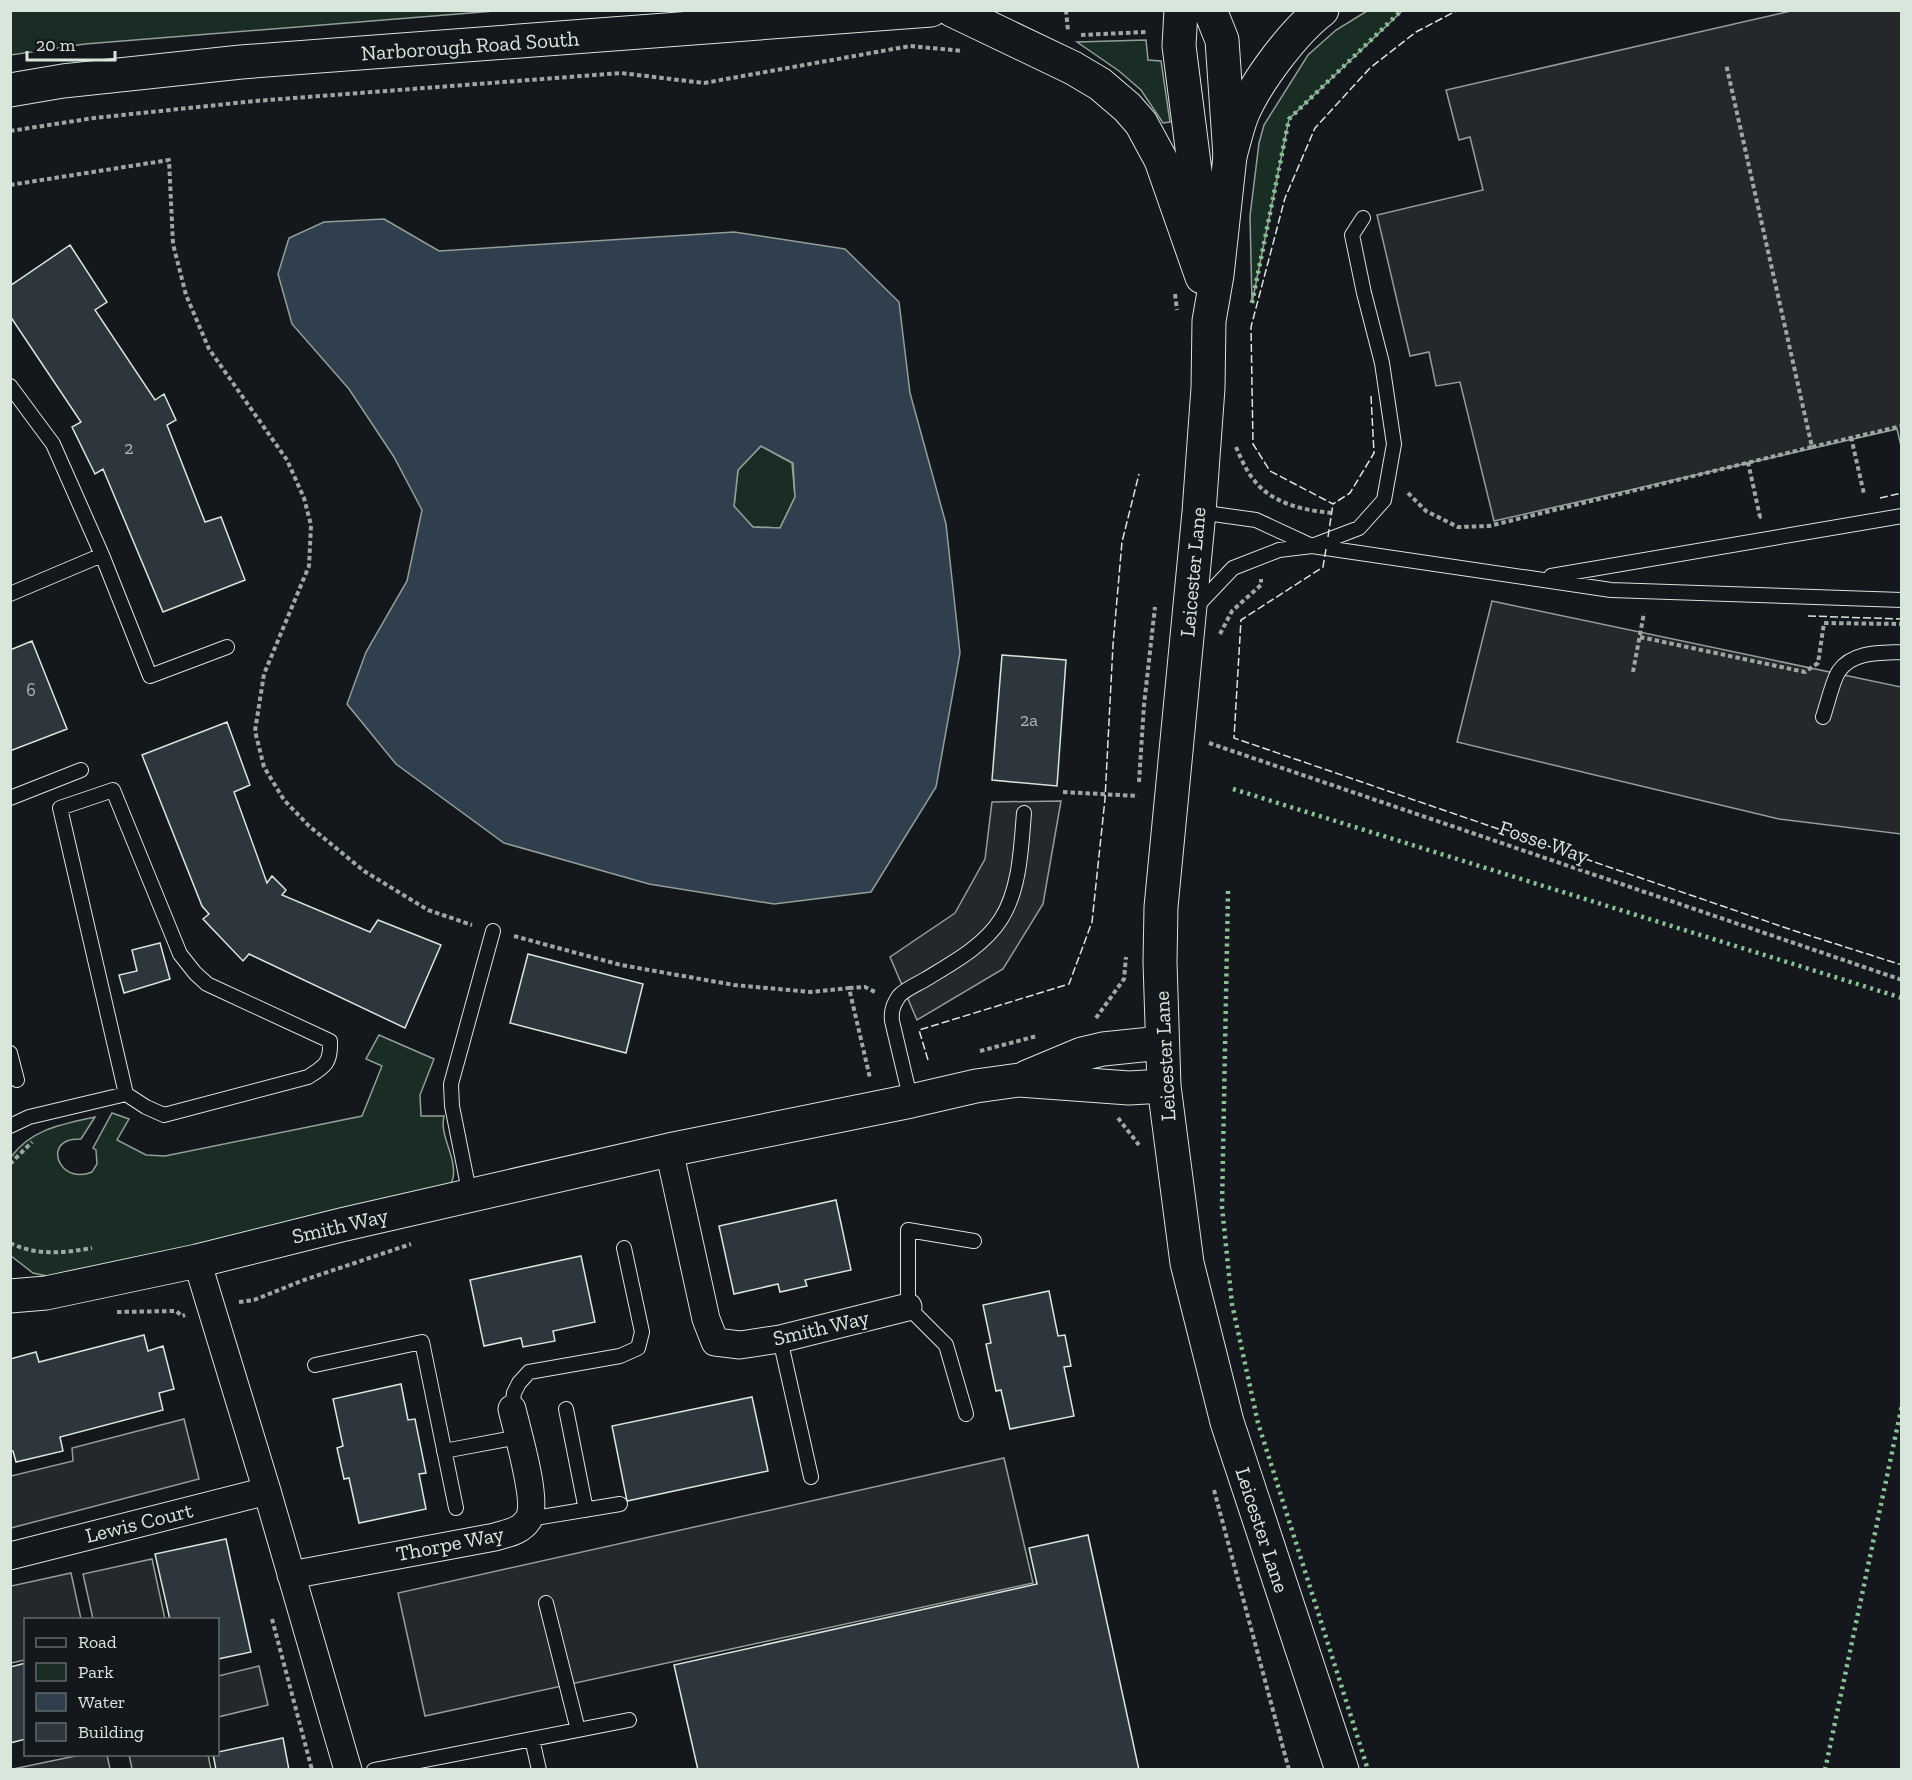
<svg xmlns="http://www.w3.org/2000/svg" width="1912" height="1780" font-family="'Zilla Slab',serif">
<rect width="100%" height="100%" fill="#14181c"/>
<path fill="#1a2d24" stroke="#939e99" stroke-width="1.5" d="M10,11L11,10L495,11L85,44L11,55Z
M1367,11H1402L1289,119L1252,303L1250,216L1259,143L1264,125L1308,55L1336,30Z
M1146,40L1148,60L1161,61L1170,122L1163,123L1141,90L1119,71L1077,42Z
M761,446L792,463L795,497L780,528L753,527L734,507L738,470Z
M379,1035L434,1059L420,1095L421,1116H444C439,1136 457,1157 453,1178C452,1184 446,1190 443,1194L61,1279L33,1273L11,1256V1157C31,1129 63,1124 95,1117L81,1139C77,1139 71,1139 67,1141C46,1150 63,1184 92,1172L97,1164L96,1150L93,1148L112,1113L129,1119L117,1140L146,1155L165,1156L362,1116L382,1066L366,1059Z"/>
<path fill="#24282b" stroke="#939e99" stroke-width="1.5" d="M1795,10L1901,11V446L1897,429L1494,521L1460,382L1436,386L1429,352L1410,356L1377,215L1483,190L1470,137L1459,140L1446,90Z
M1492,601L1901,687V834L1779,819L1457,742Z
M1061,801L1043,904L1003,969L917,1020L890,957L955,913L985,859L992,802Z
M184,1419L199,1479L11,1528V1476L73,1461L72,1448Z
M1004,1458L1033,1583L425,1716L398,1593Z
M152,1559L165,1619H93L83,1574Z
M71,1573L81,1619L26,1620L25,1660L11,1663V1586Z
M259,1666L268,1705L218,1717V1676Z
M85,1754L107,1755L110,1769H13Z
M129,1755H208L211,1769H132Z"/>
<path fill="#2f3f4d" stroke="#939e99" stroke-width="1.5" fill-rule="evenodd" d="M384,219L439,251L734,232L845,249L899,302L910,393L946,524L960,653L936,787L871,892L774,904L649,884L504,843L396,764L347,704L366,652L407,581L422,510L394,457L349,389L292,324L278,274L289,238L324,222ZM761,446L793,463L795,497L780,528L753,527L734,506L738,470Z"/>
<path fill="#2c363c" stroke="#d8e6dc" stroke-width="1.5" d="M70,245L107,302L95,310L155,400L164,394L176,420L167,425L205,522L221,517L245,580L163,612L103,469L95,474L72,427L81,422L10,316V286Z
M32,641L67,729L10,751V650Z
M1002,655L1066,660L1057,786L992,780Z
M227,722L250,785L234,792L267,883L272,876L286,890L282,895L370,932L378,920L441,945L405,1028L249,954L243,961L203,919L209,914L202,906L142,755Z
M160,943L170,979L124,993L119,975L137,971L132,950Z
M528,954L643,984L626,1053L510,1023Z
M836,1200L851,1270L805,1280L807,1286L780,1292L778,1284L734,1294L719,1226Z
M581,1256L595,1322L553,1331L555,1341L523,1347L521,1338L484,1346L470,1280Z
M1049,1291L1058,1336L1065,1335L1071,1366L1064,1367L1074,1416L1010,1429L1001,1390L996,1391L986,1344L991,1343L983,1305Z
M144,1335L148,1351L163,1346L174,1389L159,1393L163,1410L60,1437L63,1451L16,1462L13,1451H10V1359L36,1352L39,1362Z
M401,1384L408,1420L415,1419L426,1473L419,1474L426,1509L359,1523L349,1478L344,1479L337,1448L343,1446L333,1399Z
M752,1397L768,1471L627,1501L612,1426Z
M1088,1535L1139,1770H698L674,1665L1037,1584L1029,1548Z
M226,1539L251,1652L218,1659V1620H170L155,1554Z
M26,1663V1739L10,1743V1667Z
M283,1738L289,1770H216L213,1754H218V1752Z"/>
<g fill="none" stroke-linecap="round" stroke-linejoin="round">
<g stroke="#d8e6dc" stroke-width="16">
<path id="service" d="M10,386L53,444L102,555L150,676L227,647
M1199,512L1256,520L1312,546L1611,590L1902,600
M1551,576L1902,516
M10,594L102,555
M1196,607L1233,568L1279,550L1312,546L1359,528L1384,500L1394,444L1382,363L1364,293L1352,235L1363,218
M1823,717C1827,706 1833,679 1839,671C1853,651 1881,653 1902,652
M113,790L180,954L195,973L207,984L330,1041C331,1062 326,1066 308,1077L164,1115L146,1107L126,1094L60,808Z
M10,798L81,770
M10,1053L17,1080
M911,1101L892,1021C891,1011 893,1005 899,996C905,989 918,984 926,979C952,963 984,946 1001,919C1020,889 1021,848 1024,813
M10,1126L29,1117L126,1094
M470,1196L452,1106L451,1084L493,931
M780,1339L811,1477
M315,1365L422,1342L456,1508
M512,1409L514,1393L519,1383L529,1372L620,1356L638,1348L642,1332L624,1248
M566,1409L586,1510
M966,1414L946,1345L908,1307V1230L974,1241
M444,1451L519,1437
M529,1519L620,1504
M546,1603L578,1730
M532,1739L539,1770
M374,1770L629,1720"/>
</g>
<g stroke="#d8e6dc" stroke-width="29">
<path id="minor" d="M669,1150L706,1319L715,1342L740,1345L780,1339L908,1307
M197,1261L267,1491L348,1770
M10,1556L267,1491
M291,1575L495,1537C507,1533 520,1532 528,1520C539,1503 517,1431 512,1409"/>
</g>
<g stroke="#d8e6dc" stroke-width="35">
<path id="tertiary" d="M1181,10L1179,46L1197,187L1202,262
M1210,10L1222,40L1230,156L1217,275L1209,321L1208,388L1199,512L1161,907L1160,962L1164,1086L1187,1263L1227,1422L1342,1770
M1027,1077L1082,1054L1103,1049L1161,1043
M10,1296L46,1293L197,1261L341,1225L669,1150L911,1101L976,1086L1019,1080L1129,1088L1164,1086"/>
</g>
<g stroke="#d8e6dc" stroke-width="35">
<path id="secondary" d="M952,10L1073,68L1100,84L1127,107L1141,123L1161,160L1202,277
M10,90L63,81L241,62L931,10
M1230,156C1234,142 1237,128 1242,115C1256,82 1293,32 1322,10"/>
</g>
<path stroke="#9da8a2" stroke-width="4" stroke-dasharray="4.5 3" stroke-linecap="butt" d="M1066,10L1068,31
M1081,35L1146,32L1147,34
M10,131L94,118L255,101L621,73L704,83L910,46L963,51
M10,185L169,160L173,244L186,295L209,349L287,460L304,498L311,525L309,566L264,674L255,731L264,767L284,800L309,826L364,871L428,910L472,925
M1175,294L1177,310
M1851,437L1864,494
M1236,447C1241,458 1246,471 1254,480C1272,504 1306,511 1334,513
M1812,447L1902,426
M1748,462L1760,517H1757
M1408,493L1426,511L1458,527L1489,526L1812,447L1726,64
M1220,634L1232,611L1261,585V579
M1640,637L1805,672L1818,663L1824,623L1902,624
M1633,672L1644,613
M1209,743L1902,980
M1139,782L1144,705L1155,607
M1063,792L1138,796
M514,936L621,965L734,985L811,992L849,988L870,1078
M849,988L865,987L877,993
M1096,1018L1124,979L1126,957
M980,1051L1037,1036
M1118,1118L1139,1145
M10,1164L32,1142
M10,1243C37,1256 64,1253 92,1248
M239,1302L254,1300L304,1280L411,1244
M117,1312L176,1311L182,1316L185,1315
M1214,1490L1289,1770
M272,1619L312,1770"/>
<use href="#service" stroke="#14181c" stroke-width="14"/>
<use href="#minor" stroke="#14181c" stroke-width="27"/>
<use href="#tertiary" stroke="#14181c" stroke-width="33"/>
<use href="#secondary" stroke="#14181c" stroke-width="33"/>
<path stroke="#8ac095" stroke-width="4.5" stroke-dasharray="3 4.5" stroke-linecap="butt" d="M1252,303L1289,119L1402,10
M1233,789L1902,998
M1228,891L1222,1207L1232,1304L1258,1423L1368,1770
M1825,1770L1902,1405"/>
<path stroke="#d8e6dc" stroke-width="1.5" stroke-dasharray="8 3" stroke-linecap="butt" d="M1371,396L1374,453L1350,493L1333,504L1270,471L1253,444L1251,327L1285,198L1315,128L1370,68L1416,32L1458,10
M1880,498L1902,493
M1328,537L1333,504
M1326,549L1323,567L1241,620L1234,738L1792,930L1902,965
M1808,616L1902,619
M928,1060L919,1030L1069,984L1092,922L1105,799L1113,645L1122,542L1139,474"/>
</g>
<g text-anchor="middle" stroke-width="4.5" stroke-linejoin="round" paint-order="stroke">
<g font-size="18" fill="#adbab4">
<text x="129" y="454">2</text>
<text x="31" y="696">6</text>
<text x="1029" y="726">2a</text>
</g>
<g font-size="21" fill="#d8e6dc" stroke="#14181c">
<text transform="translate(470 46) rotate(-4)" y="7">Narborough Road South</text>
<text transform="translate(1193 572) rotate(-85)" y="7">Leicester Lane</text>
<text transform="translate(1544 842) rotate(19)" y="7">Fosse Way</text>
<text transform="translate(1165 1056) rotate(-93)" y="7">Leicester Lane</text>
<text transform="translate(340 1226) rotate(-13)" y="7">Smith Way</text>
<text transform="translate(821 1328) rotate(-13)" y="7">Smith Way</text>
<text transform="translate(139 1523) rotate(-14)" y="7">Lewis Court</text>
<text transform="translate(1262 1530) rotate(72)" y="7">Leicester Lane</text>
<text transform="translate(450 1544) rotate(-11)" y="7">Thorpe Way</text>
</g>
</g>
<rect width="1912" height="1780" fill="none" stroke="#d8e6dc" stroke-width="24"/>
<rect x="24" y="1618" width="195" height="138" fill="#14181c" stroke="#626a69" stroke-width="1.5"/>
<rect x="36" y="1638" width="30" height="9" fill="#14181c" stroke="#626a69" stroke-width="1.5"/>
<text x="78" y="1648" font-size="18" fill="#d8e6dc">Road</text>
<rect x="36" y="1663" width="30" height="18" fill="#1a2d24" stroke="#626a69" stroke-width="1.5"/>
<text x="78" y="1678" font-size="18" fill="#d8e6dc">Park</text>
<rect x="36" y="1693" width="30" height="18" fill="#2f3f4d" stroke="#626a69" stroke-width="1.5"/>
<text x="78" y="1708" font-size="18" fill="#d8e6dc">Water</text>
<rect x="36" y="1723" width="30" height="18" fill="#2c363c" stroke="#626a69" stroke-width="1.5"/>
<text x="78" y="1738" font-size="18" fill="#d8e6dc">Building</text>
<path d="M27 51v9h88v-9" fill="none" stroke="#d8e6dc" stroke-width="3"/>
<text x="36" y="51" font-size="18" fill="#d8e6dc" stroke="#14181c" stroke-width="4.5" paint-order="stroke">20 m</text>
</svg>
